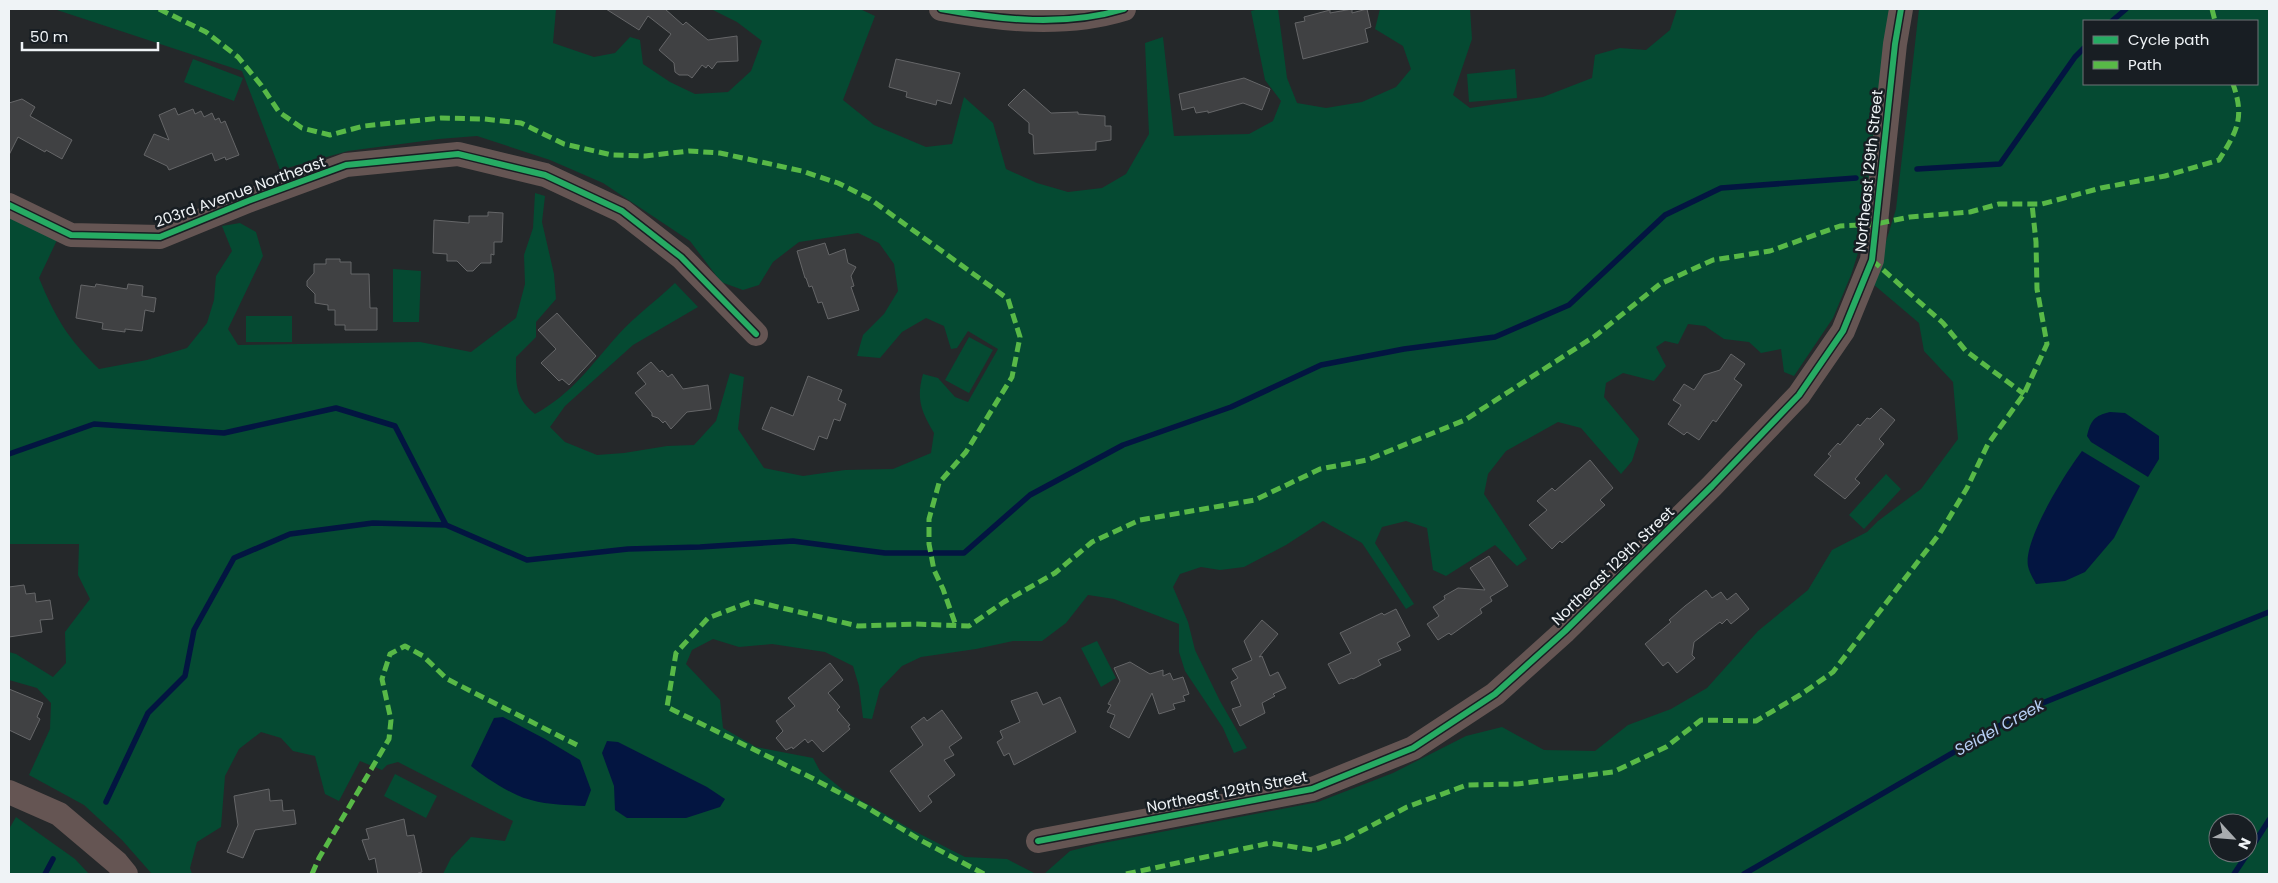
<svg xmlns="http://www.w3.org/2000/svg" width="2278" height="883" font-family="Poppins,sans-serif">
<rect width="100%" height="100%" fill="#25282a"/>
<path fill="#054a32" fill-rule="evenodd" d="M54,9H556L553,43L594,57L615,53L630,37L640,40L643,64L670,82L695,94L728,92L751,71L762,41L737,22L711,9H860L875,16L843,100L874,125L926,147L952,144L964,97L993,123L1006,169L1037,183L1068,192L1102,188L1126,174L1149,134L1145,43L1163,37L1174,136L1249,134L1273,121L1281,101L1265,80L1251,11L1259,9H1278L1287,78L1297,103L1326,108L1362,102L1396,87L1411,69L1403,46L1375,29L1380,9H1470L1472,39L1453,95L1470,108L1543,97L1592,78L1595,55L1620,48L1646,50L1670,30L1677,9H1891L1864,234L1851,275L1833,318L1794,376L1784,372L1781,349L1761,353L1749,342L1724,339L1705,326L1688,324L1678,344L1665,341L1656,347L1666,366L1654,381L1623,373L1606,383L1604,397L1639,439L1632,461L1621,474L1581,428L1558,422L1506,451L1488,474L1484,494L1527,559L1517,566L1495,545L1446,576L1433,570L1427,528L1406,521L1382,527L1375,543L1414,604L1406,609L1362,543L1323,521L1286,545L1244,567L1220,570L1201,567L1180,574L1173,587L1188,622L1195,650L1220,701L1247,748L1234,753L1223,728L1185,671L1179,652V624L1114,599L1088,595L1066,623L1042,641H1013L976,649L921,657L902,666L880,689L872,719L863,718L859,686L853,666L825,652L772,644L739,647L713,639L692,650L686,664L720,700L723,728L756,747L813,758L820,771L843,790L914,831L965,857L1007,859L1036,874H443L451,858L471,837L505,841L513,821L398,762L387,765L382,770L360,761L339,801L325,794L315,756L293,751L281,738L261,732L239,749L225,776L221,827L197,842L190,868L192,874H152L122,840L84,805L29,775L50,729L51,703L37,688L9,680V652L16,654L53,677L66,663L65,632L90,599L78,575L79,544H9V215L58,238L39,278C55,317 68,339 99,369L147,360L187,348L207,323L214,300L216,276L232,251L222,226L240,223L256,232L263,256L228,329L238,345L420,342L471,352L516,318L525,284L524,255L533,228L535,193L545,196L542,222L554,274L556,299L536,322V337L516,357C516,382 514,397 535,414C572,394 591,365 618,335C635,316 657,300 675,283L698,307L633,345L565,406L550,427L565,442L597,455L624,453L667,446L694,445L716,421L730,373L744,377L738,429L764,468L803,476L845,470L893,469L931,453L934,433C921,411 916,399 923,374L938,378L955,397L968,402L998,349L968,331L957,348L951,349L944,326L926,318L902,332L880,358L857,356L863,335L884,314L898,291L894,264L879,243L858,233L799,242L773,262L759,285L743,290L721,282L690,241L603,183L550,160L477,136L439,139L348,151L280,170L242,71Z
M1919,9H2269V874H1044L1070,851L1098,844L1318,802L1393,773L1466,736L1502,727L1544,750L1595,751L1628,725L1671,709L1707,688L1758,631L1808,590L1832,550L1867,532L1878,521L1921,489L1958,439L1953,382L1924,351L1919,323L1873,284L1896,209ZM2084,21H2257V84H2084ZM2218,823H2248V853H2218Z
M193,59L243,78L234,101L184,82Z
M1515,69L1517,98L1469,102L1467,74Z
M393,269L421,271L419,322H393Z
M246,316H292V342H246Z
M969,337L993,350L969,393L945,380Z
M1886,474L1901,489L1864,529L1849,515Z
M1097,641L1116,678L1101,687L1081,648Z
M395,774L437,796L426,818L384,796Z
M16,817L75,859L89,874H9V829Z"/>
<path fill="#031541" d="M2110,412L2125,413L2159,436V459L2148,477L2091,442L2087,436C2091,420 2094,416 2110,412Z
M2082,451L2140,486L2114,538L2085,572L2065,581L2036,584C2033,578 2029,572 2028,566C2023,540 2066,472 2082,451Z
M503,717L545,739L580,760L591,790L585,806C567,805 549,805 531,800C515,797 484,777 471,766L494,718Z
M607,741L618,742L707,787L725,799L720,807L686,818H627L615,810L614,786L602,753Z"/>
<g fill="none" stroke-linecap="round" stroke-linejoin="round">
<path stroke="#031541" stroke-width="5.5" d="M2112,21L2126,9
M1917,169L2000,164L2075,57L2084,48
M9,454L94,424L224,433L336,408L395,426L446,525L527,560L628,549L700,547L793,541L885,553H964L1030,495L1123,445L1231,407L1321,365L1404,349L1495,337L1569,305L1665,215L1721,188L1856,178
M106,802L148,713L185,676L194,630L234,558L290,534L373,523L446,525
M2248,853L2269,820
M45,874L53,859
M1744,874L2030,708L2269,612
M2234,874L2248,853"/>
</g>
<path fill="#404143" stroke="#656668" d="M606,9H665L683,25L686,22L708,40L737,36L738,61L717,62L712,69L708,65L706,68L702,65L692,78L688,75H679L675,72L674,63L659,50L671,34L648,16L639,30Z
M1352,9V13L1367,9L1371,27L1365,29L1368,42L1303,59L1295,23L1305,21L1304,17L1330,10V13Z
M896,59L960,73L951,104L937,100L936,105L906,97L907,92L889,87Z
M1244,78L1270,89L1262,110L1243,103L1208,113V111L1196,113L1194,107L1182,110L1179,94Z
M1024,89L1051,113L1078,112V114L1105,116V126H1111V140L1096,142V150L1034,154L1033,135L1029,133V123L1008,105Z
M22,99L35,107L30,116L72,140L62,159L46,150L45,152L18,137L9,155V103Z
M175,108L178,115L193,109L195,114L201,111L204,117L212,113L215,120L219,118L221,123L225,121L239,155L226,160L225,157L215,161L212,153L169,170L167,166L144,155L154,134L169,140L159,115Z
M488,212L503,213L502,242H494V255L491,254V263H481L473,271H467L457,261H447V254L433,253L434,220L469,223V216H488Z
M825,243L829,255L845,249L848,263L856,267L851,276L854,286L851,287L859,310L828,319L822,302L818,303L812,286L809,287L806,278H805L797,251Z
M326,259H340V262H351V274H369L370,308H377V330H345V325H335V310H328V305L315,303V294L307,286V281L314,273V264H326Z
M96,284L127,289L128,284L143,286L142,296L156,298L154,312L145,310L142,331L125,329V332L102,329L103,323L76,318L81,285L95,287Z
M557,313L596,356L569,385L562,379L559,381L541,363L556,349L538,330Z
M1731,354L1745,364L1734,379L1742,385L1716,422L1713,420L1699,440L1687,432L1684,435L1668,424L1681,405L1673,400L1684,384L1694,390L1704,375L1720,370Z
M651,362L660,372L662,370L668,377L672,374L683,389L708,385L711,409L687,412L671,429L665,421L663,423L658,418L652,416V413L635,393L646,384L637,373Z
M808,376L842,390L838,400L846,404L840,421L834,419L827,439L819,436L814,450L762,429L771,407L793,416Z
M1881,408L1895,420L1879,439L1884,444L1855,479L1860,483L1845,499L1814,475L1831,456L1828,454L1838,443L1840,445L1858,424L1860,426L1867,418L1870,419Z
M1590,460L1613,488L1600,500L1605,505L1562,543L1560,541L1552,549L1529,525L1547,510L1537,501L1552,488L1555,491Z
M1489,556L1508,586L1490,597L1492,601L1480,609L1482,613L1451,635L1449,633L1438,640L1427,624L1439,616L1433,607L1445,599L1444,596L1458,588L1485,590L1470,568Z
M24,585L26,594L35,593L36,602L50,600L53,619L40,620L42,632L9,637V587Z
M1706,590L1712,598L1721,592L1727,600L1736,593L1749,609L1731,624L1727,619L1722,624L1720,622L1694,642L1692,655L1695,658L1677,673L1668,662L1663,666L1645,644L1671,622L1669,620L1685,606Z
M1396,609L1410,636L1397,643L1401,650L1378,660L1381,665L1353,679L1352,678L1339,684L1328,664L1351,653L1340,633L1382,613L1384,615Z
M1262,620L1278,634L1259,657L1262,656L1270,676L1278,672L1286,688L1273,694L1275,696L1262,703L1265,713L1240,726L1232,709L1241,706L1231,682L1238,678L1232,669L1252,660L1244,641Z
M1130,662L1150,674L1163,670V676L1170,673L1173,680L1183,677L1189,694L1183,696L1185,701L1173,704L1175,709L1159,714L1152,693L1129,738L1110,727L1115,715L1107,712L1111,705L1108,704L1120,681L1114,668Z
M830,663L843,680L828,693L840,707L837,710L850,725L848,726L850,729L823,752L812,740L808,743L805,739L793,749L792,747L786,750L776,738L783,731L776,721L795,706L788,698Z
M9,689L43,703L37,717L40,719L30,740L9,730Z
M1037,692L1043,705L1060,697L1076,732L1014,765L1009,753L1004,756L997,742L1003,738L1000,731L1020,722L1011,701Z
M942,710L962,738L949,747L954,755L944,760L955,775L928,796L932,802L920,812L890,771L923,745L911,727L924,717L927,721Z
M269,789L270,801L282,800L283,811L294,810L296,824L255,830L243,858L227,852L238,825L234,796Z
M404,819L407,836L414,835L422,872L418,873V874H378L375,858L369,860L362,840L369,839L366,829Z"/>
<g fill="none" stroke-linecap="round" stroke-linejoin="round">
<path stroke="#655553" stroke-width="24" d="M941,9C1001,20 1065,27 1124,9
M9,205L71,235L160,237L248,201L346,165L458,154L545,175L622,211L681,257L756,334
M9,792L59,814L117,863L126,874
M1038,841L1312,789L1413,748L1495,694L1565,631L1712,486L1799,395L1843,331L1872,260L1895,44L1901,9"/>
<path stroke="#58b947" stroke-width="5" stroke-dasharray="10 5" stroke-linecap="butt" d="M159,9L206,32L238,57L261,85L279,112L302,128L330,135L364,126L441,118L484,119L521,123L564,144L612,155L645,156L689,151L720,153L802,171L838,183L870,199L1008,299L1020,337L1012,377L966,452L939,483L929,519V544L934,570L943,589L956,626
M2212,9L2215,21
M1872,260L1943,323L1966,351L2024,394
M312,874L319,858L389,739L391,720L382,679L390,654L405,646L423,656L447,679L577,745
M984,874L922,841L866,807L812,778L667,707L676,653L708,618L753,601L858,626L915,624L969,626L1004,602L1055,573L1092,542L1140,520L1255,500L1320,469L1367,460L1465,420L1595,336L1660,284L1713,260L1770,251L1840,226L1876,224L1910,217L1970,212L1999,204H2042L2101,188L2165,176L2219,160C2237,131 2245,118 2233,84
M1126,874L1270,843L1313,850L1344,840L1407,807L1467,785L1517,784L1613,772L1666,747L1701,720L1756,721L1800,695L1833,672L1940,533L1967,488L1988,444L2024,394L2047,344L2037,289L2036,242L2032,204"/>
<g stroke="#181e23" stroke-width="9">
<path id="cycleway" d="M941,9C1001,20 1065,27 1124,9
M9,205L71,235L160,237L248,201L346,165L458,154L545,175L622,211L681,257L756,334
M1038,841L1312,789L1413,748L1495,694L1565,631L1712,486L1799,395L1843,331L1872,260L1895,44L1901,9"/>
</g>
<use href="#cycleway" stroke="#26ab63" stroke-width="6"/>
</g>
<g text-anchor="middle" stroke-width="5" stroke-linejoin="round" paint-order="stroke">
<g font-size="15" fill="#eff3f6" stroke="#181e23">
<text transform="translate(1869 171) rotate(-84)" y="5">Northeast 129th Street</text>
<text transform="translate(240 192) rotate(-20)" y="5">203rd Avenue Northeast</text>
<text transform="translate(1613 566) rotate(-44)" y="5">Northeast 129th Street</text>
<text transform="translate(1227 792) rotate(-11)" y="5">Northeast 129th Street</text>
</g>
<g font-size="16" font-style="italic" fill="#b7cff5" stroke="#181e23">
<text transform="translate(1999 727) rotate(-29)" y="6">Seidel Creek</text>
</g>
</g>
<rect width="2278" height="883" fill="none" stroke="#eff3f6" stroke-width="20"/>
<rect x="2083" y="20" width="175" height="65" fill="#181e23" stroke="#6e7377"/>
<rect x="2093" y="36" width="25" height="8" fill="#26ab63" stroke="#6e7377"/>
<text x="2128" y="45" font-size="15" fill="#eff3f6">Cycle path</text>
<rect x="2093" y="61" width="25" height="8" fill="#58b947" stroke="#6e7377"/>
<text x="2128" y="70" font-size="15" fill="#eff3f6">Path</text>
<g transform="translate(2233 838) rotate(116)"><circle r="24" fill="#181e23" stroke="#6e7377"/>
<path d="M0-4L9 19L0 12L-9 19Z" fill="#a8acaf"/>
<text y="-8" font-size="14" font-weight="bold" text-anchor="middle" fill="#eff3f6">N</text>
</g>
<path d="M22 42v8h136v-8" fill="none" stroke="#eff3f6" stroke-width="2.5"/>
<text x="30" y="42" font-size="15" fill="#eff3f6" stroke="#181e23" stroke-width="4" paint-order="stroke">50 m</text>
</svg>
